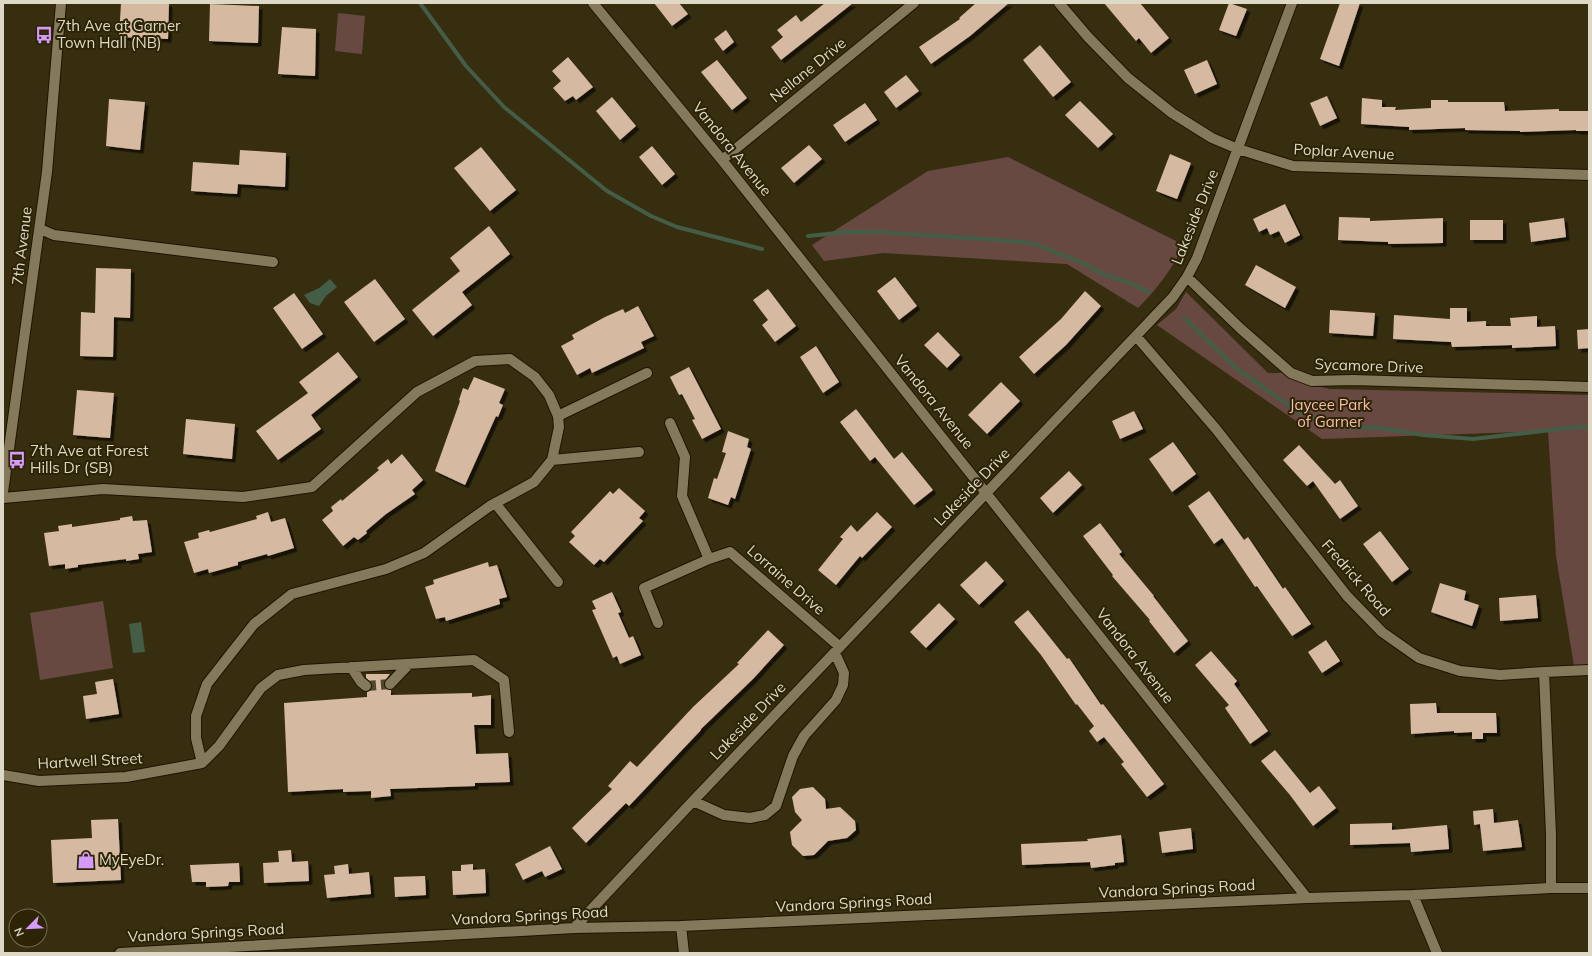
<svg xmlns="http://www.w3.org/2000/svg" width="1592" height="956" font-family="Mulish,sans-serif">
<defs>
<filter id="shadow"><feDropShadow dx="3.5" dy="3.5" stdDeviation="0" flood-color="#0009"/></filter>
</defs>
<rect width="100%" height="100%" fill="#372e10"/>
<path fill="#684941" d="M338,13L365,16L362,54L335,51Z
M1008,157L1184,245C1172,269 1157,289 1138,308L1067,264L884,253L824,261L812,245L928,171Z
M1186,292L1268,373H1286L1307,384L1330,389L1589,395V665L1574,666L1556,556L1548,431L1322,439L1157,325L1176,309Z
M103,601L113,668L40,680L30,613Z"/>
<path fill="#445d46" d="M330,279L337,287L326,296L319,306L310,303L304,295L319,288Z
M141,622L145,652L133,653L129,624Z"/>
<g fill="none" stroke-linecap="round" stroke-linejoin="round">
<path stroke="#445d46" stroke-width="4" d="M420,3L466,66L504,107L607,191L651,216L677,227L762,249
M808,236L847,232H878L1012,241L1035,244L1085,264L1105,275L1130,283L1149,292
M1184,318L1237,369L1297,411L1341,427L1380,428L1423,435L1473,439L1577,427H1589"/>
</g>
<path fill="#d5b9a0" filter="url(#shadow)" d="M121,3H169L168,39L119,37Z
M654,3H679L688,14L672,26Z
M825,3H853L781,60L771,47L783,37L777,30L796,15L801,22Z
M976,3H1009L970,36L931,64L919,47L960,19L959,18Z
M1104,3H1140L1169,38L1151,53L1139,38L1136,41Z
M1229,3L1247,9L1236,36L1219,30Z
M1340,3H1360L1339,66L1320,59Z
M210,4L259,6L258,43L209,41Z
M282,27L316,29L315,76L278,74Z
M726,30L734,42L723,51L714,39Z
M1040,45L1071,82L1053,97L1023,60Z
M568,57L593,87L576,100L573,96L565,101L553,88L561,81L552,71Z
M717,60L747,98L732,110L701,72Z
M1207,60L1217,84L1195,94L1184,70Z
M906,75L919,91L896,108L884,92Z
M1327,96L1337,118L1320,126L1310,103Z
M612,97L636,126L620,140L596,111Z
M1362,98L1382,100V107H1396L1395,110L1431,108V100H1448V102H1504L1505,111L1559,109V111H1589V131H1576V130L1520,132V131L1465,130V128L1409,130V127L1361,124Z
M109,99L145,102L140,150L106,146Z
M1080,101L1113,134L1098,148L1065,115Z
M865,103L877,120L845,142L833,125Z
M809,145L822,159L794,183L781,168Z
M652,146L675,174L662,185L639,157Z
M481,147L516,190L490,211L454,168Z
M240,150L286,153L285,187L238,184L237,194L191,191L193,162L239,165Z
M1170,154L1191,163L1177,199L1156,191Z
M1285,204L1300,235L1285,243L1279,231L1270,235L1267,228L1259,232L1253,219Z
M1339,217L1370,218V221L1443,218V243L1388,244V242L1338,240Z
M1564,218L1566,237L1531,242L1529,223Z
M1470,220H1503V240H1470Z
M489,226L510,254L462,292L472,305L433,336L412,310L460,271L450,258Z
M1256,265L1296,287L1285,308L1245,285Z
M96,268L131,269L130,318L114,317L113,357L80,356L81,312L95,313Z
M895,277L917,306L899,320L877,291Z
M375,279L405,319L374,342L344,302Z
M768,289L796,326L775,342L762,325L768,320L753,300Z
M1085,291L1101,306L1066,345L1034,374L1019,357L1061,319Z
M294,293L323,334L302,349L273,308Z
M638,306L654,336L641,342L644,348L592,373L590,368L577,375L561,346L574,339L572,335L605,317L623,309L625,313Z
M1450,308H1467V322L1486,321V326H1511L1510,318L1537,316V327L1555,326L1556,346L1512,348V345L1452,347L1451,342L1393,339L1394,315L1450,319Z
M1330,310L1375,313L1373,336L1329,333Z
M1589,329V348L1578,349L1577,330Z
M938,332L960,355L947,368L924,345Z
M816,346L839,382L823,393L800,357Z
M338,352L358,377L311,415L321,429L278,460L256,431L308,393L299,382Z
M689,367L721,429L702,439L692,420L695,419L682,394L679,395L670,377Z
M474,377L505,389L499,403L503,405L498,417L496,416L465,485L435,471L460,401L459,400L463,388L468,390Z
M1001,382L1020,401L987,434L968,415Z
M77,390L114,393L110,438L73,435Z
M856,409L894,459L902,452L933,490L914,505L875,457L870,461L840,422Z
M1134,411L1143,429L1120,439L1112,421Z
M186,419L235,424L232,459L183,454Z
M728,431L749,439L747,447L751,449L735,499L731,497L728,505L708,498L714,478L717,479L726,453L722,452Z
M1173,442L1196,474L1172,492L1149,459Z
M1299,445L1335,484L1340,480L1358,506L1340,519L1313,481L1307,486L1283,460Z
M402,454L423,480L412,490L415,494L386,514L366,531L367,533L358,540L354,537L343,546L322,520L333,511L331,507L341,499L342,501L366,481L379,470L377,468L388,459L391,464Z
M1069,471L1082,485L1053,513L1040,498Z
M619,488L645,511L639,518L643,521L604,562L600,559L594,565L569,542L575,536L571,532L610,491L613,494Z
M1209,491L1244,540L1248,537L1283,589L1285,587L1311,624L1292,636L1257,586L1255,587L1222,538L1214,544L1188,506Z
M268,512L271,522L285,518L294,548L268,556L267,554L238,562V565L209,573L208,569L194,573L184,542L199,538L198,533L209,530L210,532L257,519L256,516Z
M877,512L892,527L862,558L860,556L836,585L818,570L843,539L840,537L851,525L857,532Z
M132,516L133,521L147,520L152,552L138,554L139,559L126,561V559L78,565V567L65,569V564L49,566L44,533L59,531L58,526L72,524V527L120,520V518Z
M1100,523L1122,552L1119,554L1154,596H1153L1188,641L1174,653L1149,621L1150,620L1112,576L1113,575L1083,536Z
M1380,531L1409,569L1392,582L1363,544Z
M986,561L1004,581L979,605L960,585Z
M488,562L489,567L497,565L507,597L499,599L500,604L446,621L445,617L436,619L425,587L434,584L433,580Z
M1440,583L1466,591L1464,600L1479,605L1472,626L1431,612Z
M612,592L621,612L618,613L629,638L633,636L641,655L620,664L617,656L613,658L592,610L596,609L592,601Z
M1536,595L1538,618L1500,621L1499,598Z
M939,603L955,619L926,648L910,632Z
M1028,610L1067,659L1069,658L1101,705L1103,704L1164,784L1147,797L1121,764L1124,762L1104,737L1097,742L1089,731L1094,726L1077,704L1076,705L1041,655L1014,622Z
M768,630L784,645L753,679L701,729V730L629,806L626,803L586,843L572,828L612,789L608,786L630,761L637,767L693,707L739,664L737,663Z
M1326,640L1340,661L1322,673L1308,652Z
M1211,651L1237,681L1234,684L1268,731L1250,744L1225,708L1229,705L1195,665Z
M366,674H390L384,682V685L386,689L391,690V695L472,693V697L491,695V725H474L476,754L508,753L510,782L475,783V786L390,789L391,796L371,798V791L343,792V789L288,792L284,703L367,697V692L371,690L372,687V683L366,678Z
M113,679L119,714L86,719L83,696L97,694L95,682Z
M1436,703L1437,713H1496L1497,733H1483V739H1472V732L1454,733V731L1411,734L1410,704Z
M1275,750L1310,793L1319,786L1336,808L1313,826L1290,795L1261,761Z
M813,787L825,799L826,809L840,807L855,821L856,830L847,838L828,841L814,855L803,856L792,845L790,832L802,820L795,812L792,797L800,789Z
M1493,809L1494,823L1518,820L1522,847L1483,851L1480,824L1474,825L1473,811Z
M118,819L121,880L53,883L51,840L92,838L91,820Z
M1392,823V830L1447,825L1449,849L1411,852L1410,843L1350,845V824Z
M1191,828L1193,849L1162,853L1159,832Z
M1121,835L1124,862L1115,863V865L1091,868L1090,862L1022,865L1021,844L1088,841L1087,839Z
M550,846L562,869L545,877L542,871L523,880L515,864Z
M291,850L292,862L308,861L309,881L264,883L263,863L279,862L278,851Z
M239,863L240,882H229L228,886L206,887V882H192L190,865Z
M348,864L349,874L369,872L371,894L327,898L324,875L335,874L334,866Z
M473,864V870L485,869L486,893L453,895L452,871H461V865Z
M425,876L426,895L395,897L394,877Z"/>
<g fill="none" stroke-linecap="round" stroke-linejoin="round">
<path stroke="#50482b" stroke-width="10" stroke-dasharray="10 5" stroke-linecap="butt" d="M366,686L390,684"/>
<g stroke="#1f1500" stroke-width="12">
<path id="minor" d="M593,3L722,160L1307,898
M1059,3L1088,37L1128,78L1172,113L1212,138L1238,149L1293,166L1589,175
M722,160L914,3
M40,229L54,235L273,262
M1187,277L1241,329L1291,373L1312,381L1353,380L1589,387
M1136,336L1216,429L1347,596L1382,632L1419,658L1460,671L1500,675L1544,672L1551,834V888
M558,416L647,373
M552,460L639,452
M3,492L47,172L61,3
M3,498L103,489L243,497L312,487L417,392L475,361L510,359L535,377L549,395L558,416L559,427L552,460L534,482L490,506L424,553L386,569L292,594L254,624L207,684L196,716V738L202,763
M495,503L558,582
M709,559L730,552L840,647
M658,623L644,588L709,559L682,496L685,457L670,423
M351,667L361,682L366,686
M1544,672L1589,670
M390,684L409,664
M202,763L219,746L261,688L278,675L304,670L474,660L504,680L509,732
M3,775L39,781L126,777L202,763
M693,801L724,815L750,818L765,815L776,806L793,756L804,736L836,700L843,685L844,673L835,653
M1413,895L1437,953
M681,926L684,953
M574,928L693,801L1173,297L1187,277L1197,258L1292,3
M120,953L574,928L681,926L1307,898L1413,895L1551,888H1589"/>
</g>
<use href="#minor" stroke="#84795a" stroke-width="10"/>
</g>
<defs>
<g id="bus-bare" transform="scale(1.38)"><path d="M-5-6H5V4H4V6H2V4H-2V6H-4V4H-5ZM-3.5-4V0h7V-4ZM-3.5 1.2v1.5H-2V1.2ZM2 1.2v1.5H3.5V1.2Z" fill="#d59bfa" stroke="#2d2406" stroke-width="2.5" paint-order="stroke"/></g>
<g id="shop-bare" transform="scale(1.38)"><path d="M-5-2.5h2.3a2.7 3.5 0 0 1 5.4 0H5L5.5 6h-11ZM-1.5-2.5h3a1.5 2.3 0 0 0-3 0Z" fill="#d59bfa" stroke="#2d2406" stroke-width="2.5" paint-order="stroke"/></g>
</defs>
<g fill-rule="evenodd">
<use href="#bus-bare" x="44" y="35"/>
<use href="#bus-bare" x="17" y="460"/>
<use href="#shop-bare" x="86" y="860"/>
</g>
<g text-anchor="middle" stroke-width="4" stroke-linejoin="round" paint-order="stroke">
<g font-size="15" fill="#ded8c7" stroke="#2d2406" text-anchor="start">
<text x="57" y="31">7th Ave at Garner<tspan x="57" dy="17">Town Hall (NB)</tspan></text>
<text x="30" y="456">7th Ave at Forest<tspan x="30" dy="17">Hills Dr (SB)</tspan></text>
<text x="99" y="865">MyEyeDr.</text>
</g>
<g font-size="15" fill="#ded8c7" stroke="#2d2406">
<text transform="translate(808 70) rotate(-39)" y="5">Nellane Drive</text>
<text transform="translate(732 149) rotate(51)" y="5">Vandora Avenue</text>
<text transform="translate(1344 152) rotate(3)" y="5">Poplar Avenue</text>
<text transform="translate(1195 217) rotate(-68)" y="5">Lakeside Drive</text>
<text transform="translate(22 246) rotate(-83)" y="5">7th Avenue</text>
<text transform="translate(1369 366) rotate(2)" y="5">Sycamore Drive</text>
<text transform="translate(934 402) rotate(51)" y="5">Vandora Avenue</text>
<text transform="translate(972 487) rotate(-46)" y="5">Lakeside Drive</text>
<text transform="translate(1356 578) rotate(49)" y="5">Fredrick Road</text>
<text transform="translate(786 580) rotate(41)" y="5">Lorraine Drive</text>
<text transform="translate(1135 656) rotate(52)" y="5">Vandora Avenue</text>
<text transform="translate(748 721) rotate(-46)" y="5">Lakeside Drive</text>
<text transform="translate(90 761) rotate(-3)" y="5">Hartwell Street</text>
<text transform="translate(1177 889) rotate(-3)" y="5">Vandora Springs Road</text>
<text transform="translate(854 903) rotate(-3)" y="5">Vandora Springs Road</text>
<text transform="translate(530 916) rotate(-3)" y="5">Vandora Springs Road</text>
<text transform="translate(206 933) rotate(-3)" y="5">Vandora Springs Road</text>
</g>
<g font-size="15" fill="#fbbcab" stroke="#2d2406">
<text x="1330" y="410">Jaycee Park<tspan x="1330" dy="17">of Garner</tspan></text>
</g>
</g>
<rect width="1592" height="956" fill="none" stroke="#ded8c7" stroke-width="8"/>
<g transform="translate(28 928) rotate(246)"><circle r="19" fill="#2d2406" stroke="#746c53"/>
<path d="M0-3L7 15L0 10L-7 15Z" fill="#d59bfa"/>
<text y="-6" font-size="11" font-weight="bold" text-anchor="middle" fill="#ded8c7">N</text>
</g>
</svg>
